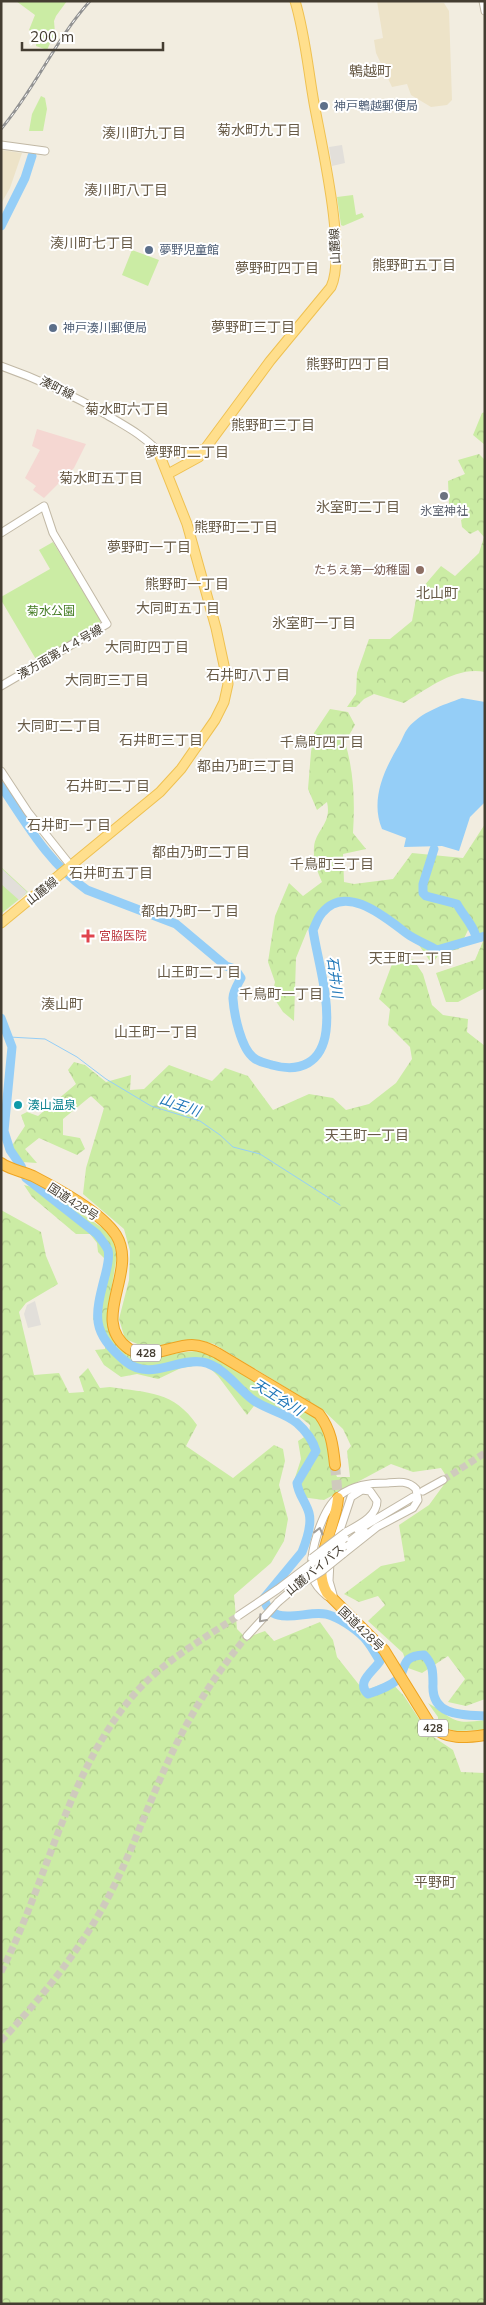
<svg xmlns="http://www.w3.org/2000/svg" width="486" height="2305" font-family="Mulish,'Noto Sans JP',sans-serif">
<defs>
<pattern id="forest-crowns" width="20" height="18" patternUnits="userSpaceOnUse" patternTransform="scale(1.25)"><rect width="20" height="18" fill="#cbeca4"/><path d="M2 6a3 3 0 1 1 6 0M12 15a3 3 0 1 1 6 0" fill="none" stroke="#b0cb8e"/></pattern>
</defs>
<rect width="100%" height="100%" fill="#f2ede0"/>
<path fill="#ede3c8" d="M377,1L444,3L449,11L452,100L447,105L431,107L411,95L407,84L392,87L376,53L374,40L383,38Z
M1,150L22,153L10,188L1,204Z"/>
<path fill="#f5d7d2" d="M37,429L86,444L74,468L44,498L33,490L36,486L25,478L40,450L32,446Z"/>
<path fill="url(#forest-crowns)" d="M485,412V445L473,435L482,413Z
M479,454L485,460V672C456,666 427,689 404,703L374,694L364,699L356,707H347L356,694L357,673L369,639H390L412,621L417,594L441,566L455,576L479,553L484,537L478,530L470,534L462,527L461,520L469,515L465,507L449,504L448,481L465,474L458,460Z
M330,709L348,712L355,725L345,742C354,772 355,802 353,833L366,849L343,854L344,882L354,884L393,879L412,853L463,858L485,824V988L458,1002H446L436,973L475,960L484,939L468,930L459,949L440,953L432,964L412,935L386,913L358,902L339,901L321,911L307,931L296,958L294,1021L283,1012L272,995L275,982L268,962L275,916L289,883L303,896L322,882C317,871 313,860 314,847C316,829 332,824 327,802L317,810L308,789L311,752L314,733Z
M413,959L423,974L432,1005L443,1015L468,1019L467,1032L485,1046V1699L466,1706L448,1702L465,1679L448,1656L422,1673L408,1668L403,1653L368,1621L385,1605L378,1596L359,1602L344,1594L381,1566L405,1561L399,1525L429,1505L448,1479L441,1468L413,1472L391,1464L324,1500L301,1497L293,1484L301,1459L298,1441L309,1434L310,1425L294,1412L257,1402L247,1415L218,1376L206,1364L181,1368L158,1379L137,1374L121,1377L104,1365L95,1350L105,1349V1336L93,1319L107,1261L98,1252L97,1243L90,1234H76L32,1197L24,1185L48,1191L107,1231L114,1243L117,1255L108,1310V1323L119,1348L134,1358L152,1359L178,1353L196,1351L210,1354L306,1408L320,1421L326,1432L328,1452L337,1477H350L347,1451L351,1446L343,1429L323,1410L214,1344L198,1340L145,1347L125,1339L119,1319L129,1280L130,1251L124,1229L83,1194L86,1168L104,1108L91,1096L63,1119V1135L80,1138L85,1149L77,1155L39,1138L25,1149L37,1163L22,1162L13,1156L11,1147L25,1126L21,1115L27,1112L38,1116L76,1084L68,1070L74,1062L85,1065L106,1082L131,1075L130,1090L144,1089L169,1065L212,1081L225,1068L248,1076L273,1110L309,1094L333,1098L346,1110L369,1104L396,1083L412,1059L410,1047L388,1025L390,1009L379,999L392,964Z
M1,1210L41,1232L46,1256L58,1284L26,1303L19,1312L34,1375L59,1373L69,1393L84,1392L79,1377L88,1368L100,1388L110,1387C148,1393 174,1391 197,1425L186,1446L233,1478L274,1445L283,1449L285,1461L279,1485L288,1519L284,1541L271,1563L234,1595L237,1629L246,1638L265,1631L274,1641L320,1622L333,1640L337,1657L364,1691L390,1681L404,1696L429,1734L453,1750L461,1772L485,1773V2304H1Z
M428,1703C455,1719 451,1725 485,1720V1730L455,1731L438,1725V1717Z"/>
<path fill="#cbeca4" d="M16,1H67L56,16L54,21L55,33L47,50L36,46L37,35L29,30L35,15Z
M41,96L45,98L47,109L43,131H29L32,114Z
M353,195L356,215L362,213L364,217L343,226L341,225L337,197Z
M132,250L159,260L148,286L122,275Z
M53,542L101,621L99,624L37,661L1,600V597L50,569L39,550Z
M1,867L28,892L1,914Z"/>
<path fill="#e2dfda" d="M342,145L345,163L332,166L329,147Z
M1,868L27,892L19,900L1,884Z
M35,1301L41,1325L28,1328L24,1314L27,1305Z"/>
<path fill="#95cef7" d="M462,698L485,702V802L470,817L459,851L442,846L404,847L406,838L382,829C370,800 384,770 399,745C402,740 404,733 408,728C421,712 443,705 462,698Z"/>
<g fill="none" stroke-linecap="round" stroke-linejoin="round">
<path stroke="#95cef7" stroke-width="1" d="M9,1037L45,1039L77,1057L106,1079L151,1106L200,1121L220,1135L233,1147L260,1154L340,1205"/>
<path stroke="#95cef7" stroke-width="9" d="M1,226L25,178L32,156
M1,786C26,823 49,864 87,890L176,924L226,966L235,969L241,978C238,984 232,993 233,999C234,1014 241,1049 254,1058C258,1062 266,1063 272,1065C300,1073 322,1063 326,1031C330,998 318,962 313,930C316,924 318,917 322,913C346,883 386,918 406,933C415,940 427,944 437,950L485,936
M434,849L423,884V893L426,896L457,904C462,914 475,927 476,938
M1,1018L12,1047L4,1131L10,1150L21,1166L26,1178L97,1234C101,1239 105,1244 108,1250C110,1258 107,1268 105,1276C95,1315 90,1332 125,1361C150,1382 176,1358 202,1362C224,1366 237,1388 253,1400C267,1410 284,1412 297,1423C305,1430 313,1441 316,1451L297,1483C298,1494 306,1502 309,1513C312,1524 306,1542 302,1552L264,1598C271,1632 311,1606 332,1616C343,1620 360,1632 367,1641C372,1647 376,1655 380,1661C374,1671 355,1682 368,1694C377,1691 389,1687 397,1680C408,1669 399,1656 424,1655C433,1664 433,1672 433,1684C431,1716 462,1715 485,1716"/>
<path stroke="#cfcabd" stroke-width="7" stroke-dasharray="7 3.5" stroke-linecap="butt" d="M443,1480L485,1453
M1,1972C48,1880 68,1768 138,1690C166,1660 203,1639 238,1616
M1,2041C43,1996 83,1947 111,1892C134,1847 150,1799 172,1753C192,1711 217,1672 247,1636"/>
<path stroke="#cfcabd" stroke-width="10" stroke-dasharray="10 5" stroke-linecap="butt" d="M335,1465L338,1498"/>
<g stroke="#c1b8a5" stroke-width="9">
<path id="minor" d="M483,1L485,11
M1,145L45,151
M1,366C41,380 71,394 107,415C125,426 143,435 158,451
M1,533L44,506
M1,686L107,624L53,533L44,506
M1,771L28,812L71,866
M423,1491L443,1480
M358,1530L413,1497
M336,1542L351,1497L362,1490L370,1491L377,1501C377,1517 358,1525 346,1532
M344,1546L364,1530
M330,1561L329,1581L333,1595
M327,1596C321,1591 315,1585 313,1578C307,1556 322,1509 339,1496C353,1485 369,1483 387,1483C397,1482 408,1480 416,1489L418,1500L413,1508L377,1527L343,1554
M247,1636L278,1602"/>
</g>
<g stroke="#efc151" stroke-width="11">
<path id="major" d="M158,451L194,454L204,449
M168,474L199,457L270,361L331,287C347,254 321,142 314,103C308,69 305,34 295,1
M1,923L160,792L181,769L215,720L224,702L228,684L216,628L187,524L158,451"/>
</g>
<g stroke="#eda320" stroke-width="12">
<path id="highway" d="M1,1163C11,1170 22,1171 33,1176C58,1189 101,1212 116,1235C139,1272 88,1320 129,1349C148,1361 172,1345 192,1345C201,1345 209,1349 217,1353L319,1414C331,1430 333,1445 335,1465
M338,1498C336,1528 310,1564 327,1593L384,1650L431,1726C447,1740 465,1738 485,1735"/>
</g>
<use href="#minor" stroke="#fff" stroke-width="7"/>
<use href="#major" stroke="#ffdf8d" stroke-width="9"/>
<use href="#highway" stroke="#ffca5f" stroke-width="10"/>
<g stroke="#929292" stroke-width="3">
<path id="rail" d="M1,129C35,89 55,40 90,1"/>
</g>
<use href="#rail" stroke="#fff" stroke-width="1" stroke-dasharray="4" stroke-linecap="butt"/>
<g stroke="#c1b8a5" stroke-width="9" stroke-linecap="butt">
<path id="minor-bridge" d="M312,1558L346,1532
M303,1583L322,1571L343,1554
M278,1602L344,1546
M238,1616L278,1589L345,1538"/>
</g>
<use href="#minor-bridge" stroke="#fff" stroke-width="7"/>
</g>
<defs><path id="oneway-chevron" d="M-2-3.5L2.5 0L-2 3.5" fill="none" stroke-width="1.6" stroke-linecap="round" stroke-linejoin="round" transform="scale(1.25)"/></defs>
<g stroke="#a29e98">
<use href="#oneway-chevron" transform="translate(319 1531) rotate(-76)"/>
<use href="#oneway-chevron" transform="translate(262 1619) rotate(132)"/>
</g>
<g fill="#5c6f8a" stroke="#fff" stroke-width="2">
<circle cx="324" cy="106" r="5"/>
<circle cx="149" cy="250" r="5"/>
<circle cx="53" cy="328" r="5"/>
</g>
<circle fill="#6b7280" stroke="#fff" stroke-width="2" cx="444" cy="496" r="5"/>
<circle fill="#8d6e63" stroke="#fff" stroke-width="2" cx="420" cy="570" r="5"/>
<path fill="#e0444e" stroke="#fff" stroke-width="2" d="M85.5 928.5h5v5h5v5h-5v5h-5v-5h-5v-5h5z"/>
<circle fill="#0f9aa8" stroke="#fff" stroke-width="2" cx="18" cy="1105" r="5"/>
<g text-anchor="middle" stroke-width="4" stroke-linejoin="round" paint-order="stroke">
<g fill="#fff" stroke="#7c776f" stroke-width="1">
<rect x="131" y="1344.5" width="30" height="17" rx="4"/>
<rect x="418" y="1719.5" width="30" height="17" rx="4"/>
</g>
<g font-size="11" font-weight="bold" fill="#443d31">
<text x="146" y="1357">428</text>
<text x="433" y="1732">428</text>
</g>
<g font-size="12" fill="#4e5e75" stroke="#fff" text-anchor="start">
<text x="334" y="110">神戸鵯越郵便局</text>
<text x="159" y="254">夢野児童館</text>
<text x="63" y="332">神戸湊川郵便局</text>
</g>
<g font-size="12" fill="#443d31" stroke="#fff">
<text transform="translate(335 246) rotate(-93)" y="4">山麓線</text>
<text transform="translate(57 388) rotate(26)" y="4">湊町線</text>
<text transform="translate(60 652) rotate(-30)" y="4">湊方面第４４号線</text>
<text transform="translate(42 891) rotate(-39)" y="4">山麓線</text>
<text transform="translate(73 1202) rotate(33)" y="4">国道428号</text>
<text transform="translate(315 1570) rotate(-40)" y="4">山麓バイパス</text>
<text transform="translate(361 1629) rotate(44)" y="4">国道428号</text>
</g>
<g font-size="12" fill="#5b616d" stroke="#fff">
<text x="444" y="515">氷室神社</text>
</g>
<g font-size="12" fill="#785e54" stroke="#fff" text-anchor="end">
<text x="410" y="574">たちえ第一幼稚園</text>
</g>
<g font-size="12" fill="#417a20" stroke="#fff">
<text x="51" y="615">菊水公園</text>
</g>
<g font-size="12" fill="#be3a42" stroke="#fff" text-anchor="start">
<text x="99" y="940">宮脇医院</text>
</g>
<g font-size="12" fill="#0d838f" stroke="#fff" text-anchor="start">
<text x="28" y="1109">湊山温泉</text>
</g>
<g font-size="14" fill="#685b47" stroke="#fff">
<text x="370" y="76">鵯越町</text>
<text x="259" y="135">菊水町九丁目</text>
<text x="144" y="138">湊川町九丁目</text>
<text x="126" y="195">湊川町八丁目</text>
<text x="92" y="248">湊川町七丁目</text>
<text x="414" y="270">熊野町五丁目</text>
<text x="277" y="273">夢野町四丁目</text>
<text x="253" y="332">夢野町三丁目</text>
<text x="348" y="369">熊野町四丁目</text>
<text x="127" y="414">菊水町六丁目</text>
<text x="273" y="430">熊野町三丁目</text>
<text x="187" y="457">夢野町二丁目</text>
<text x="101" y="483">菊水町五丁目</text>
<text x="358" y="512">氷室町二丁目</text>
<text x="236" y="532">熊野町二丁目</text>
<text x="149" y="552">夢野町一丁目</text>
<text x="187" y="589">熊野町一丁目</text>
<text x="437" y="598">北山町</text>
<text x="178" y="613">大同町五丁目</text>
<text x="314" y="628">氷室町一丁目</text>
<text x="147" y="652">大同町四丁目</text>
<text x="248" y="680">石井町八丁目</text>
<text x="107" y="685">大同町三丁目</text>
<text x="59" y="731">大同町二丁目</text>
<text x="161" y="745">石井町三丁目</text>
<text x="322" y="747">千鳥町四丁目</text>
<text x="246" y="771">都由乃町三丁目</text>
<text x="108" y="791">石井町二丁目</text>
<text x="69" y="830">石井町一丁目</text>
<text x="201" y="857">都由乃町二丁目</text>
<text x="332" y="869">千鳥町三丁目</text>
<text x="111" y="878">石井町五丁目</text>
<text x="190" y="916">都由乃町一丁目</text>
<text x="411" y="963">天王町二丁目</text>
<text x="199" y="977">山王町二丁目</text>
<text x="281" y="999">千鳥町一丁目</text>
<text x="62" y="1009">湊山町</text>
<text x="156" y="1037">山王町一丁目</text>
<text x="367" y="1140">天王町一丁目</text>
<text x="435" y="1887">平野町</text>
</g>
<g font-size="14" font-style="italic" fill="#2178b9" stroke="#fff">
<text transform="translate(335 977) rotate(82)" y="5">石井川</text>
<text transform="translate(180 1105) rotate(19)" y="5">山王川</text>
<text transform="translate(278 1397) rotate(32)" y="5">天王谷川</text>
</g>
</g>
<rect width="486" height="2305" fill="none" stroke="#443d31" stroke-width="5"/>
<path d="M22 42v8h141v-8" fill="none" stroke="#443d31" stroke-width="2.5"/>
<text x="30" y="42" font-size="15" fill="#443d31" stroke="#ffffff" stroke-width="4" paint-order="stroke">200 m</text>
</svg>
